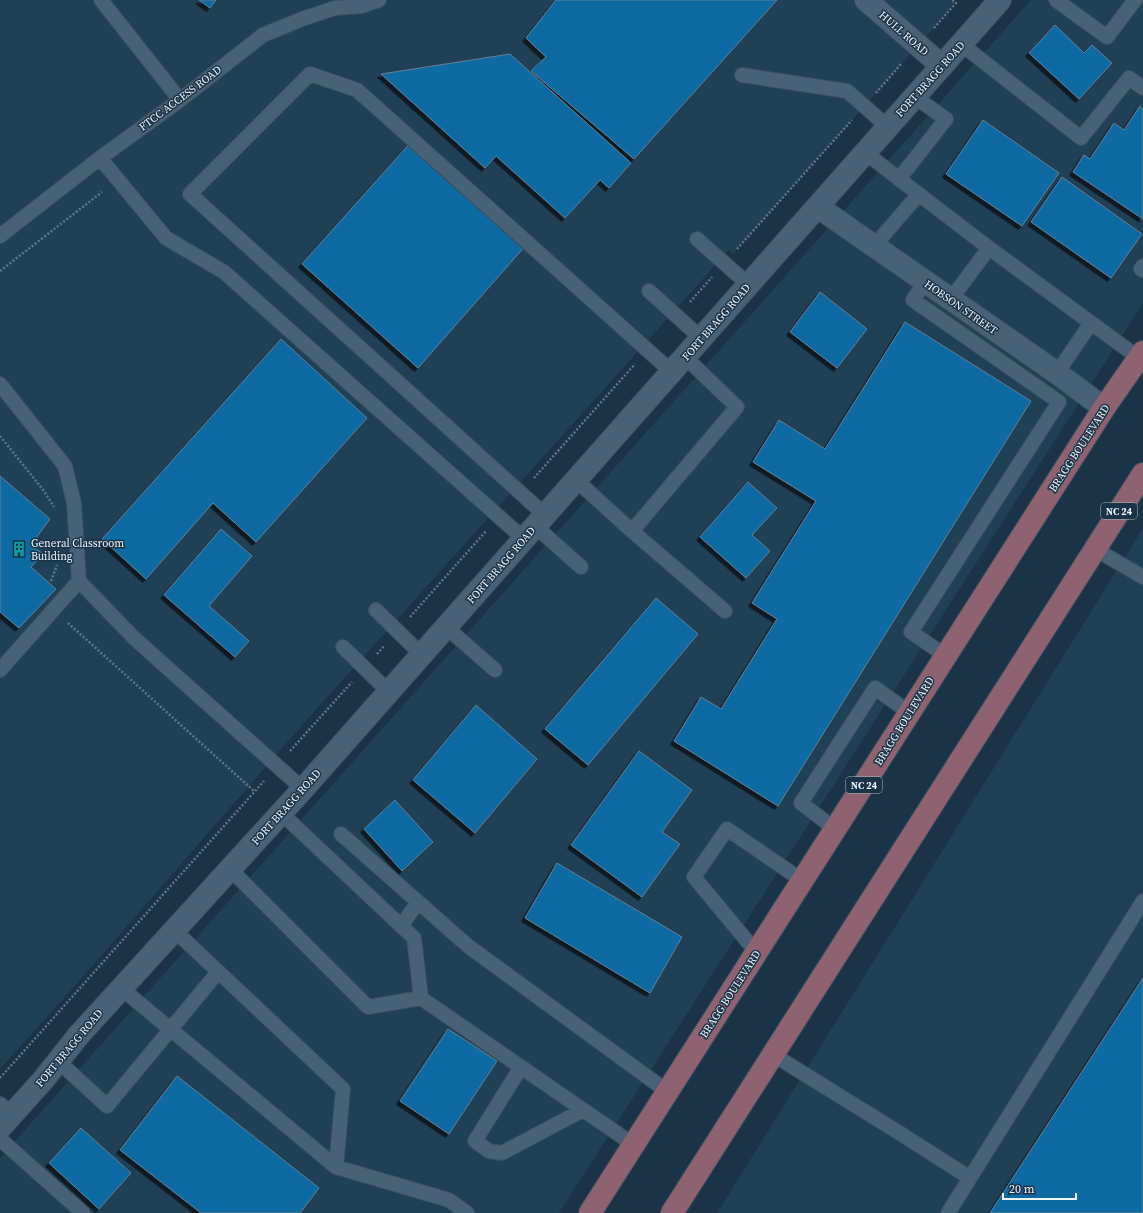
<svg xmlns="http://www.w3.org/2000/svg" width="1143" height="1213" font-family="'Source Serif 4',serif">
<defs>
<filter id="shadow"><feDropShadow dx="-3.5" dy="3.5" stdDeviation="0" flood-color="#0009"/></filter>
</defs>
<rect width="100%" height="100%" fill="#1a3346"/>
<path fill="#204056" d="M0,0H952L956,3L733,254L729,250L303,724L74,987L0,1069Z
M1031,0H1143V303L559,1213H0V1158Z
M1143,528V1213H717Z"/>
<path fill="#0c6ba2" stroke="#647f95" filter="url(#shadow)" d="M199,0H216L210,8Z
M556,0H777L634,159L531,71L546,57L526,38Z
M1055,25L1084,53L1092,45L1112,63L1079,99L1029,53Z
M510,54L631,163L609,188L600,180L565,218L496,156L485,168L381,74Z
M1140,106L1143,109V219L1073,172L1084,155L1090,159L1114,123L1124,130Z
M983,120L1059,173L1022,226L946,174Z
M412,141L527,244L418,368L302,264Z
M1062,177L1142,234L1111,278L1031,222Z
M820,292L867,329L837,368L790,332Z
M905,322L1031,401L778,806L674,741L701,697L721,709L777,619L752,603L816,501L753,462L779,420L825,449Z
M281,339L367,418L256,542L213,503L146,579L102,539Z
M0,476L50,519L31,545L43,554L31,567L56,589L19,628L0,612Z
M748,482L777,508L752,535L770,551L746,578L700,537Z
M221,529L252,556L209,606L249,641L235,657L164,595Z
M656,598L698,634L588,765L545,729Z
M476,705L537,759L475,833L413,780Z
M639,751L692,790L662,832L680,844L642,897L571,845Z
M395,800L433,842L402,871L364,829Z
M557,863L682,937L650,993L525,918Z
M1143,978V1213H990Z
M448,1029L497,1061L449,1134L400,1101Z
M177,1076L319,1188L300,1213H201L120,1150Z
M81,1128L131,1173L99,1209L49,1163Z"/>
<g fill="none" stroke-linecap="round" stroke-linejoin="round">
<g stroke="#3a4f5e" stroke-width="16">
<path id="service" d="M101,0L180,100
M1056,0L1107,37L1135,0
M961,44L1081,138L1129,78L1143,88
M742,75L847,91L888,127
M915,97L946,119L899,179L989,248L1139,358
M866,153L899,179
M100,158L166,238L224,272L524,539
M0,236L100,158L180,100L263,35L302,19L335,8L362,6L379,0
M697,239L749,285
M874,246L919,194
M1143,266L1141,269L1143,270
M925,282L913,300L1059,402L911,632L946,656
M649,291L701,338
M951,299L989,248
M685,357L737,407L632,531L725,611
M1057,373L1091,323
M0,384L65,466L74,503L79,581L134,638L303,789
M576,480L632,531
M545,515L190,194L310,74L357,90L672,372
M535,526L581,567
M1095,549L1143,577
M376,610L422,655
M446,627L495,670
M343,647L389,692
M0,670L79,581
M281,813L414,938L421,998L634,1145
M835,829L801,803L875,688L910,713
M341,834L468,946L668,1092
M230,869L368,1007L421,998
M401,926L418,902
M174,930L343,1089L336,1167
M757,953L694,877L727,829L803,881
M121,988L336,1167L449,1200L467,1213
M772,1054L898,1132L970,1178L1143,901
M58,1061L107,1106L218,972
M521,1067L475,1141L489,1151L502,1153L583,1110
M0,1104L12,1115
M0,1139L83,1213
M948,1213L970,1178"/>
</g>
<g stroke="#3a4f5e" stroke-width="24">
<path id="minor" d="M818,207L1057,373L1104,408"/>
</g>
<g stroke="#3a4f5e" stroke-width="24">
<path id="tertiary" d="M866,0L942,66"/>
</g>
<g stroke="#3a4f5e" stroke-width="24">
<path id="secondary" d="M0,1128L44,1079L78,1036L303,789L1000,0"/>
</g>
<g stroke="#3a4f5e" stroke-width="24">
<path id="primary" d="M590,1213L1104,408L1143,352
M672,1213L1143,474"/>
</g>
<path stroke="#627584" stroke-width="2.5" stroke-dasharray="2 2" stroke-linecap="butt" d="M934,28L956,3L952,0
M876,93L902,63
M737,249L852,120
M0,271L102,192
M690,302L712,277
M0,436L44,491L54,507
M534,478L635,364
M51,581L57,565
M410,617L486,531
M68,623L254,791
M377,654L385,645
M290,751L352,682
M0,1078L264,781"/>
<use href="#service" stroke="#476176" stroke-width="14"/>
<use href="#minor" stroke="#476176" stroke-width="22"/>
<use href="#tertiary" stroke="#476176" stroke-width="22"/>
<use href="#secondary" stroke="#476176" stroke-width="22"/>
<use href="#primary" stroke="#8f6271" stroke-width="22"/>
</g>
<defs>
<g id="building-bare" transform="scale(1.2)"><path d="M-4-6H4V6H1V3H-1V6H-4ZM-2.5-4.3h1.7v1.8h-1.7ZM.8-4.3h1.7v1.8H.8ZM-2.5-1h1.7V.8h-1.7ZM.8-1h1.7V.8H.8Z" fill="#0f9aa8" stroke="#1a3346" stroke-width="2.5" paint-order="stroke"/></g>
</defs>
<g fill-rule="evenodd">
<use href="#building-bare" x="19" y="549"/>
</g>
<g text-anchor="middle" stroke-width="3" stroke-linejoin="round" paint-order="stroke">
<g fill="#1a3346" stroke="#aebcc7" stroke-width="1">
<rect x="1101" y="503" width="36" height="16" rx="3"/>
<rect x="846" y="777" width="36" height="16" rx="3"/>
</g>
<g font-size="10" font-weight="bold" fill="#edf6fe">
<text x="1119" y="515">NC 24</text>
<text x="864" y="789">NC 24</text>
</g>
<g font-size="11" fill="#edf6fe" stroke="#1a3346">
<text transform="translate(904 33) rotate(41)" y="4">HULL ROAD</text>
<text transform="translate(930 79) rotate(-48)" y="4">FORT BRAGG ROAD</text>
<text transform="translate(180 98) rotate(-37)" y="4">FTCC ACCESS ROAD</text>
<text transform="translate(961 307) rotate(35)" y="4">HOBSON STREET</text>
<text transform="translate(716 322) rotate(-49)" y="4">FORT BRAGG ROAD</text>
<text transform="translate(1079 448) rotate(-57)" y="4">BRAGG BOULEVARD</text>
<text transform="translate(501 565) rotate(-49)" y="4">FORT BRAGG ROAD</text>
<text transform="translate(904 721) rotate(-58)" y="4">BRAGG BOULEVARD</text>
<text transform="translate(286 807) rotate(-48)" y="4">FORT BRAGG ROAD</text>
<text transform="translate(730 994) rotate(-57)" y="4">BRAGG BOULEVARD</text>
<text transform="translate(69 1048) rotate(-50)" y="4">FORT BRAGG ROAD</text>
</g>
<g font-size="11" fill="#edf6fe" stroke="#1a3346" text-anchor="start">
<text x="31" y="547">General Classroom<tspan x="31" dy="13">Building</tspan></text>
</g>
</g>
<path d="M1003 1193v6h73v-6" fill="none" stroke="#edf6fe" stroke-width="2"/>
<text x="1009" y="1193" font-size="12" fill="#edf6fe" stroke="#1a3346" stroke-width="3" paint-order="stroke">20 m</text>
</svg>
